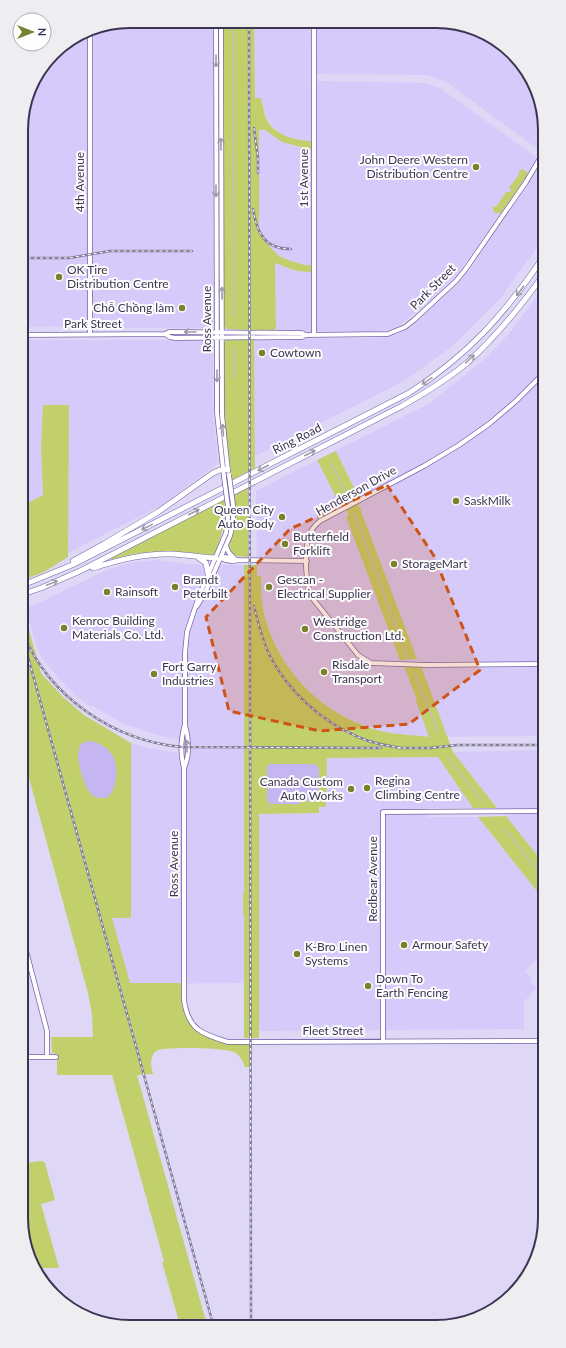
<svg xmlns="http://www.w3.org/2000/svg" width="566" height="1348" font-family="Lato,sans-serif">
<rect width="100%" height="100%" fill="#ded7f5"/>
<path fill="#d6cafb" d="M130,21L214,22V325L212,328H96L93,326L94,28Z
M254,22H311L312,141L317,140V81L424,83L440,88L536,157L527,176L458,273L430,301L396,328L377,332L273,331L276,328L275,263L292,270L310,265H305L291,261L279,256L270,247L259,227V130H265L282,142L301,148L312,150V141H302L280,134L268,121L261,98H255Z
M317,22L457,23L508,48L541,102V146L539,150L448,83L428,75L316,74Z
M87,30V326L22,327L21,123L32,82L58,48Z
M542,161V241L499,300L454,345L404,381L255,456L254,339L377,338L393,336L410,328L462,280L525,189Z
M542,290L543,736L429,737L387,733L353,721L327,707L308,691L290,670L278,650L271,635L263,610L261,600V576H257L256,491L430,403L485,359L512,330Z
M22,340H213V409L218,463L162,505L68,553V405H43L41,445L43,495L22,506Z
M153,560L201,565H244V892H243V914H244V983L130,984L112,918H131V743L149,748L178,753V739L171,738L154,734L122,723L91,705L90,707L74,694L56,675L41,656L37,648L26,609L109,569L130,563Z
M543,750L544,864L506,816L497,808L453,752Z
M438,757L473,808H428V817H478L544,900V968L536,960L525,971L532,978L530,982L536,988L524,1002V1029L259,1031V814L319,813V807L326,806V758Z"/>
<path fill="#c1d06a" d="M223,22H254L255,98H261C263,105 264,114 267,120C274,135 297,141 312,141V150L282,142L265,130H259V228L270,247L279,256L291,261L305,265H311V272C295,272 289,268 275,263L276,328L273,331L227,329L224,326Z
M522,169L527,172V176L501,213H495L493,210V206L496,207L506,192H510L511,189L509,188L520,173L518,172Z
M228,339H254L255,468L232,480L226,438L224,406V342Z
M43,405H69L68,557L44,572L23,580L22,506L43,495L41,445Z
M336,451L358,496L340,505L317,460Z
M248,488V557L237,556L230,552C227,543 233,536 235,527C237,517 236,505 234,495Z
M224,499C227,520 222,536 214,555C180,552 144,548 112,560L111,558Z
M358,503L417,659L400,660L346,517L349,516L346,509Z
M244,565H257V576H261C261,587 261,598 263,609C276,670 325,719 386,732C400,735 415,735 429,737L416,701L417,700L404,666H421L453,752L497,808H473L438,757L327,758L326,807H319V813L259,814V1038H244V914H243V892H244Z
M23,608L41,673L62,696L84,715L131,743V918H112L130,983H181C181,995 181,1007 187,1017C194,1028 211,1041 225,1043C233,1044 241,1043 250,1043V1067H245C243,1061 240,1055 234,1052C225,1048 164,1046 156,1051C149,1057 151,1067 153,1074L137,1075L207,1325H180L162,1262L164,1261L112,1075H57V1054L52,1053L51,1037H93L92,1014L88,993L23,756Z
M506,816L544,864V900L478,817Z
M42,1161L45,1163L55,1200L41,1204L59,1268H39L25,1246L24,1163Z"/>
<path fill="#c5b5f1" d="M93,741C99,744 105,746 109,751C118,759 118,779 113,790C112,792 110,795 108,797C104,798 99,799 95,797C85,793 78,764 78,754C78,751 80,748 80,745L84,742Z
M269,764H313L317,765L319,769L318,799L316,801C309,802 307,803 303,797H300V804H274L269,803L267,801V767Z"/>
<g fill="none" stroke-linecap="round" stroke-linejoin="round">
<path stroke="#c5b5f1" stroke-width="1" d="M233,22L234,317
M234,378V346
M331,463L346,494
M354,513L408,659
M415,674L438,732
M447,757L482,801
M268,808L271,803
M505,829L544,879"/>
<g stroke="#7965a9" stroke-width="5.5">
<path id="secondary" d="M216,22L217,413L224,477
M221,22L222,415L228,471
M90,29V334
M165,334L170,337L175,338L302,337L305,335
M22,335L165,334L169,332H174L302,333L305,335L388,334L405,327L414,320L456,281L465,270L526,182L542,155
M314,335V22
M542,375L516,401L489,424L459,445L424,466L320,521C315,525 311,530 309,536C304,551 305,587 313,599L358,655L371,663L426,665L543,664
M228,507V518L226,533L199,596L187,632L185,653V724C181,738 180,754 184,768V1000C188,1029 201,1034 228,1042L544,1041
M226,546L229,553L234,558
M221,558C226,561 232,562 238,560L307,561
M221,558L225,557L238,560
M197,606L205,593L230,536L233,523V505
M184,768C190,755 189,738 185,725
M24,943L47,1031V1057
M383,1041V812L544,811
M24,1057H56"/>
</g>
<g stroke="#7965a9" stroke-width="6">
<path id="highway" d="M199,558L206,563L208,574
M73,561L104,544L158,512L213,473L220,470L228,469
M93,568C119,560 145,553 172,554C187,555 201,557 216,558
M23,585L72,565L409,393C468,355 503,316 542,259
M23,594L41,588L80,571L402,406C425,393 448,379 468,362C496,337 520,307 542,277"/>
</g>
<use href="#secondary" stroke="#fff" stroke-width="4"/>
<use href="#highway" stroke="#fff" stroke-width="5"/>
<g stroke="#857e9c" stroke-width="2.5">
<path id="rail" d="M249,22L251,1324
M254,128L258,159V173
M253,209C257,234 265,249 291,249
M22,258H69L110,251H192
M254,606C258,623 262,640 270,656C288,691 321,721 358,737C372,743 387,746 402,748
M23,633C49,697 114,741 182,747L381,748
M23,639L213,1324
M397,748H430L458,745H543"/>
</g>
<use href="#rail" stroke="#fdfdfd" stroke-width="1" stroke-dasharray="3" stroke-linecap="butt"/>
<g stroke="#7965a9" stroke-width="5.5" stroke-linecap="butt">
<path id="secondary-bridge" d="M229,475L233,505
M224,477L228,507"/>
</g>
<use href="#secondary-bridge" stroke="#fff" stroke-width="4"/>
</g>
<defs><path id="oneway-shaft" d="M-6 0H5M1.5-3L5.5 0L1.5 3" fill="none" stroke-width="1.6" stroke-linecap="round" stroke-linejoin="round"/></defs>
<g stroke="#9e9aa8">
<use href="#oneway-shaft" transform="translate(216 61) rotate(90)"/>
<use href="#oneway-shaft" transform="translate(221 144) rotate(-90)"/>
<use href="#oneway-shaft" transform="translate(216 191) rotate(90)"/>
<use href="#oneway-shaft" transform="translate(520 291) rotate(127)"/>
<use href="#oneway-shaft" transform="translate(222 293) rotate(-90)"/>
<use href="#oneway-shaft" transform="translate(190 332) rotate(-180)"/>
<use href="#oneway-shaft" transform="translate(470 359) rotate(-42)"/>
<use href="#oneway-shaft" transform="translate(217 376) rotate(90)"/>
<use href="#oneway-shaft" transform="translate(427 381) rotate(146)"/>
<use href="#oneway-shaft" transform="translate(223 430) rotate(-94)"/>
<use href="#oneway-shaft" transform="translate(310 453) rotate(-27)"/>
<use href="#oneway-shaft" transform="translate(263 468) rotate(153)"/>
<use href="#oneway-shaft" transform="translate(194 512) rotate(-27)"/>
<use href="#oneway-shaft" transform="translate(147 527) rotate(154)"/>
<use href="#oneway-shaft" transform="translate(52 583) rotate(-21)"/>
<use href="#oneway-shaft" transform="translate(187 746) rotate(-90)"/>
</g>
<path fill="#ce5316" fill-opacity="0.2" stroke="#ce5316" stroke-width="3" stroke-dasharray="8 5" stroke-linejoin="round" d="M387,485L434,556L480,670L409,724L320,731L229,711L206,617L290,529Z"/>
<g fill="#77822e" stroke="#fdfdfd" stroke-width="1.5">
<circle cx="476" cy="167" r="4"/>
<circle cx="59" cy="277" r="4"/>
<circle cx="182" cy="308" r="4"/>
<circle cx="262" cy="353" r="4"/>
<circle cx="456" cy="501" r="4"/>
<circle cx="282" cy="517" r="4"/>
<circle cx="285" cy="544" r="4"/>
<circle cx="394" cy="564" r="4"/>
<circle cx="175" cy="587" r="4"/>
<circle cx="269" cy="587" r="4"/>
<circle cx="107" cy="592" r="4"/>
<circle cx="64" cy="628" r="4"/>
<circle cx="305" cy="629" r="4"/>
<circle cx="324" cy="672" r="4"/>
<circle cx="154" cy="674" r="4"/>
<circle cx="367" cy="788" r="4"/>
<circle cx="351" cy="789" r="4"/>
<circle cx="404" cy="945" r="4"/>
<circle cx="297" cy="954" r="4"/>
<circle cx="368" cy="986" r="4"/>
</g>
<g text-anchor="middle" stroke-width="4" stroke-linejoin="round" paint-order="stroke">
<g font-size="12" fill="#3c3452" stroke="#fdfdfd" text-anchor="start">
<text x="468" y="164" text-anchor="end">John Deere Western<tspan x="468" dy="14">Distribution Centre</tspan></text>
<text x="67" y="274">OK Tire<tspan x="67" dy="14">Distribution Centre</tspan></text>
<text x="174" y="312" text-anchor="end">Chỗ Chồng làm</text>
<text x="270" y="357">Cowtown</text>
<text x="464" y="505">SaskMilk</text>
<text x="274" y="514" text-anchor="end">Queen City<tspan x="274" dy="14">Auto Body</tspan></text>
<text x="293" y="541">Butterfield<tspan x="293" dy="14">Forklift</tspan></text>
<text x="402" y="568">StorageMart</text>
<text x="183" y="584">Brandt<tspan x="183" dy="14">Peterbilt</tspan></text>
<text x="277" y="584">Gescan -<tspan x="277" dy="14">Electrical Supplier</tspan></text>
<text x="115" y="596">Rainsoft</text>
<text x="72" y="625">Kenroc Building<tspan x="72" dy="14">Materials Co. Ltd.</tspan></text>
<text x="313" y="626">Westridge<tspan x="313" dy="14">Construction Ltd.</tspan></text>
<text x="332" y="669">Risdale<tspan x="332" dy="14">Transport</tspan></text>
<text x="162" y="671">Fort Garry<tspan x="162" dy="14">Industries</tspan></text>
<text x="375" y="785">Regina<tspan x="375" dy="14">Climbing Centre</tspan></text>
<text x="343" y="786" text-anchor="end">Canada Custom<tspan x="343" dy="14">Auto Works</tspan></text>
<text x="412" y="949">Armour Safety</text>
<text x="305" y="951">K-Bro Linen<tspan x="305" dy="14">Systems</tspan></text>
<text x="376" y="983">Down To<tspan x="376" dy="14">Earth Fencing</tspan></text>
</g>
<g font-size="12" fill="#3c3452" stroke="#fdfdfd">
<text transform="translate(304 178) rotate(-90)" y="4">1st Avenue</text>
<text transform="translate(80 182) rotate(-90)" y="4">4th Avenue</text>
<text transform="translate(433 287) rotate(-45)" y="4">Park Street</text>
<text transform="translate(207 319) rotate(-90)" y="4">Ross Avenue</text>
<text x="93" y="328">Park Street</text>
<text transform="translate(297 439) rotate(-27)" y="4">Ring Road</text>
<text transform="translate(356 491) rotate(-29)" y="4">Henderson Drive</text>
<text transform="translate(174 864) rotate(-90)" y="4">Ross Avenue</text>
<text transform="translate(373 879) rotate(-90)" y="4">Redbear Avenue</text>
<text x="333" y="1035">Fleet Street</text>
</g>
</g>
<path d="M0 0H566V1348H0ZM130 28H436A102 102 0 0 1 538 130V1218A102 102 0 0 1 436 1320H130A102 102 0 0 1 28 1218V130A102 102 0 0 1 130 28Z" fill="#eeedef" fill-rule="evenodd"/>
<path fill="none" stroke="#3c3452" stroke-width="2" d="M130 28H436A102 102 0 0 1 538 130V1218A102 102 0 0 1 436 1320H130A102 102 0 0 1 28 1218V130A102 102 0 0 1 130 28Z"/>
<g transform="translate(32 32) rotate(90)"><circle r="19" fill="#fdfdfd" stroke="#b0adb9"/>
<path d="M0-3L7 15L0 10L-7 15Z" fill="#77822e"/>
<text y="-6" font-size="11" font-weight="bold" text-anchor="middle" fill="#3c3452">N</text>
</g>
</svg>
